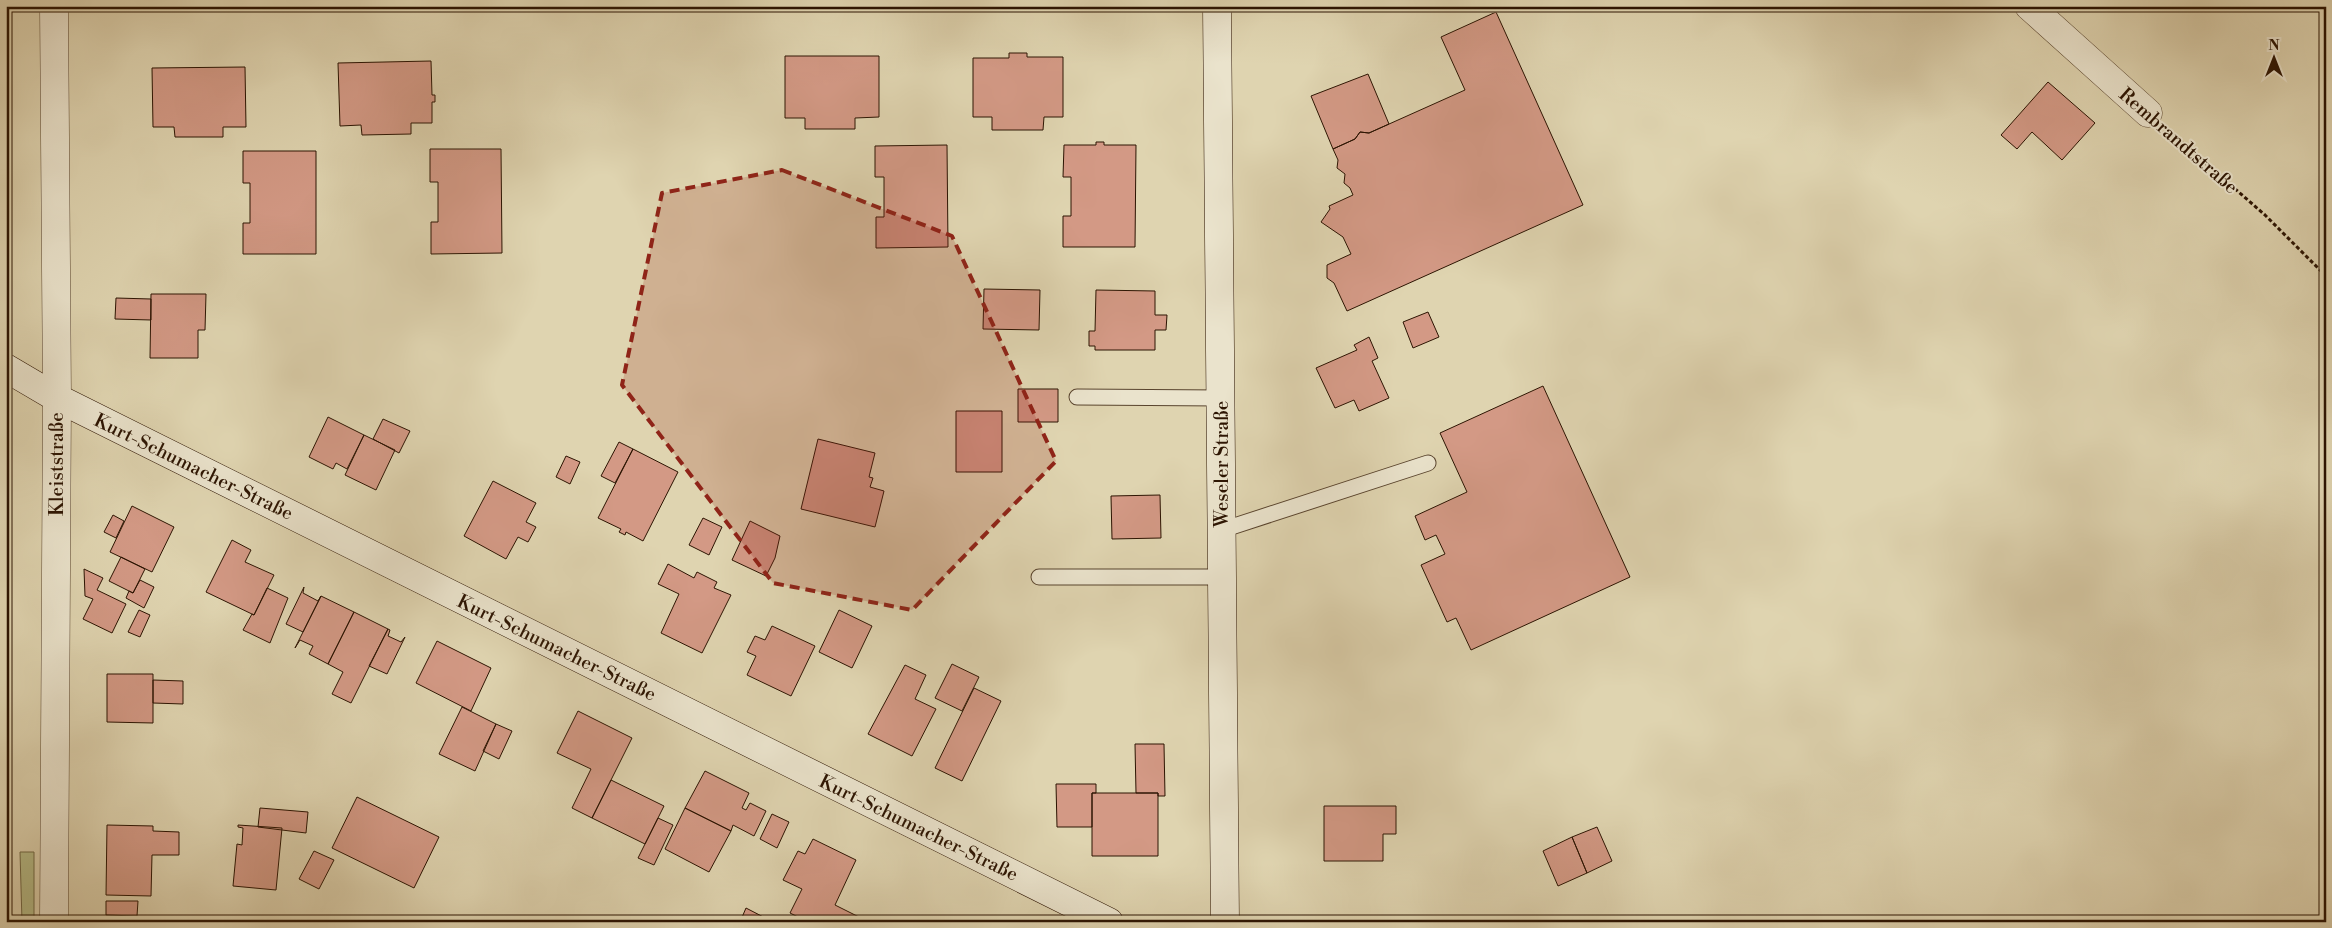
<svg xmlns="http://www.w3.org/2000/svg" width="2332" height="928" font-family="'Libre Bodoni',serif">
<rect width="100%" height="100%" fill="#dfd4b0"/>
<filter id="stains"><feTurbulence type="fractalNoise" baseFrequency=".004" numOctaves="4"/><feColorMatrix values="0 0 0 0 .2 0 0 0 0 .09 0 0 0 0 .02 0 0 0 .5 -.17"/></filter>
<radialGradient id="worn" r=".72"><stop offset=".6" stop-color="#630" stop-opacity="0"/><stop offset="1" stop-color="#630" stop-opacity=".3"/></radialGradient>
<path fill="#b6bc88" stroke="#716845" d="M20,852H34V922H22Z"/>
<path fill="#d39985" stroke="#2c1402" d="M1496,12L1583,205L1347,311L1334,283L1327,278V265L1351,254L1343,237L1321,222L1330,209L1329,206L1353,195L1350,188L1344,183L1345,174L1337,168L1338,160L1333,149L1355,139L1360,132L1369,133L1465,90L1441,37Z
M1009,53H1027V57H1063V117H1044L1043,130H992V117H973V58H1009Z
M785,56H879V117L855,118V129H805V118H785Z
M431,61L432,95H435V102H432V123H411V134L362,135L361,125L340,126L338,63Z
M245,67L246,127H223V137H175L174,127H153L152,68Z
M1368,74L1389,124L1369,133L1360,132L1355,139L1333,149L1311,96Z
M2048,82L2095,123L2062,160L2032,132L2017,149L2001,135Z
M1096,142H1104V145H1136L1135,247H1063V216H1071V177H1063L1064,145H1096Z
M947,145L948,247L876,248V217H884V177H875V146Z
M430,149H501L502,253L431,254V222H438V182H430Z
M243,151H316V254H243V223H250V183H243Z
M984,289L1040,290L1039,330L983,329Z
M1096,290L1155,291V315H1167L1166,330H1155V350H1095V346H1089V331H1095Z
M151,294H206L205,330H198V358H150Z
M116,298L151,299V320L115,319Z
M1428,312L1439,337L1413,348L1403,322Z
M1369,337L1378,358L1372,361L1389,398L1359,411L1354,400L1335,408L1316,368L1357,350L1354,345Z
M1543,386L1630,577L1471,650L1456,618L1447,622L1421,565L1445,554L1436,535L1425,540L1415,516L1467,492L1440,433Z
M1018,389H1058V422H1018Z
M956,411H1002V472H956Z
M328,417L364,435L347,469L336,463L333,469L309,457Z
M383,419L410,431L399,453L373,439Z
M364,435L395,450L376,490L345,475Z
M818,439L875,453L869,477L873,478L870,487L884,491L875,527L801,509Z
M619,442L633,449L615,483L601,476Z
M633,449L678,472L643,541L626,532L625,535L619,532L621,529L598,518Z
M566,456L580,462L570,484L556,477Z
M493,481L536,503L526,522L536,527L528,542L518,537L506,559L464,536Z
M1160,495L1161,538L1112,539L1111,496Z
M132,506L174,527L152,572L110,552Z
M113,515L124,521L116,538L104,532Z
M703,518L722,527L709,555L689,545Z
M750,521L780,536L775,558L766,576L732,560Z
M232,540L251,550L245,562L274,575L254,615L206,592Z
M121,557L145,569L133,593L109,581Z
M668,564L694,578L697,572L717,582L714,588L731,595L702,653L661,633L679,594L658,584Z
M84,569L103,578L97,590L126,604L112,633L83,619L93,599L85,596Z
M140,580L154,587L144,608L126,598L129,591L133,593Z
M304,587L303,593L318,601L321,596L303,632L286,624Z
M267,588L288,598L270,643L243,630L252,614L254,615Z
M321,596L354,612L328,664L309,654L313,646L300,640L295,648Z
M139,610L150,615L140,637L128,632Z
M839,610L872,626L852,668L819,652Z
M354,612L388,629L351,703L332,694L343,672L328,664Z
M772,626L815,646L791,696L747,675L756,656L747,652L755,636L765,640Z
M388,629L390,630L388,636L401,642L405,637L387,674L369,666Z
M437,641L491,668L471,711L416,683Z
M952,664L979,677L962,711L935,698Z
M905,665L926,675L915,699L936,709L912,756L868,734Z
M107,674H153V723L107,722Z
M153,680L183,681V704L153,703Z
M974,688L1001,701L962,781L935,768Z
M462,707L496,724L475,771L439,754Z
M578,711L632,738L592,818L572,808L591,769L557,753Z
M496,724L512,731L499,759L483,751Z
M1135,744H1164L1165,796H1158V793H1136Z
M705,771L749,793L742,808L746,810L750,803L766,811L754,836L733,825L731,831L685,808Z
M611,780L664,806L645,844L592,818Z
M1056,784H1096V793H1092V827H1057Z
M1092,793H1158V856H1092Z
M357,797L439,837L414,888L332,848Z
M1324,806H1396V834H1383V861H1324Z
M260,808L308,812L306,833L258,827Z
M685,808L731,831L709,872L665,849Z
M772,814L789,822L777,848L760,839Z
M658,818L673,825L654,865L638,858Z
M107,825L153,826V831L179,832V855H152L151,896L106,895Z
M238,825L282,828L276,890L233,886L237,844L242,845L243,828L238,827Z
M1597,827L1612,861L1587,873L1572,837Z
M1572,837L1587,873L1558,886L1543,851Z
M813,839L856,860L835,905L869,922H808L790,913L802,889L783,880L798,851L805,854Z
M314,851L334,860L319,889L299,879Z
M106,901H138L137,916L106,915Z
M746,908L773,922H740Z"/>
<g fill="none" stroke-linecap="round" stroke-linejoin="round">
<g stroke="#59442e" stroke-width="17">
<path id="lane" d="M1077,397L1221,398
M1222,530L1428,463
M1039,577H1222"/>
</g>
<g stroke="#59442e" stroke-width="29">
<path id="street" d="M2029,6L2148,113
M54,922L57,398L54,6"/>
</g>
<g stroke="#2c1402" stroke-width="29">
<path id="secondary" d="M1217,6L1225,922
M6,368L57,398L1109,922"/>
</g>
<path stroke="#2c1402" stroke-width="3" stroke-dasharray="4 2.5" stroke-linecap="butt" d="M2171,133L2265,215L2326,276"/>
<use href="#lane" stroke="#eae3cc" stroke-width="15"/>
<use href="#street" stroke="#eae3cc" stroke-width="28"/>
<use href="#secondary" stroke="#eae3cc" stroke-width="28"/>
</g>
<path fill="#8f2418" fill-opacity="0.2" stroke="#8f2418" stroke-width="4" stroke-dasharray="10 6" stroke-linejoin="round" d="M782,170L952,236L1056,461L912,610L773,583L622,385L662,193Z"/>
<g text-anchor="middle" stroke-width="4" stroke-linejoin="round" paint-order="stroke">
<g font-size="19" fill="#2c1402" stroke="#eae3cc">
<text transform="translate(2179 140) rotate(41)" y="7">Rembrandtstraße</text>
<text transform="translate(56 464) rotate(-90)" y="7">Kleiststraße</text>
<text transform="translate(1221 464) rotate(-90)" y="7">Weseler Straße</text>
<text transform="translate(194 466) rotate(26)" y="7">Kurt-Schumacher-Straße</text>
<text transform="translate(557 647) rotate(26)" y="7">Kurt-Schumacher-Straße</text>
<text transform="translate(919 827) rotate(26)" y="7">Kurt-Schumacher-Straße</text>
</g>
</g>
<rect width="2332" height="928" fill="none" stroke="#dfd4b0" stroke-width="25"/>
<rect x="8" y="8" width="2317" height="913" fill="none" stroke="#2c1402" stroke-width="2.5"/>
<rect x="12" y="12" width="2307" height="903" fill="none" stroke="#2c1402"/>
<g transform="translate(2274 58)" stroke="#eae3cc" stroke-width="4" paint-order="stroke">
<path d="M0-4L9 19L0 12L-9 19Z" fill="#2c1402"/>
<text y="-8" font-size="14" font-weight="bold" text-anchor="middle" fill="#2c1402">N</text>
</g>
<rect width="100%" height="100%" filter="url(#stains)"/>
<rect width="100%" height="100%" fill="url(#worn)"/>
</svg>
